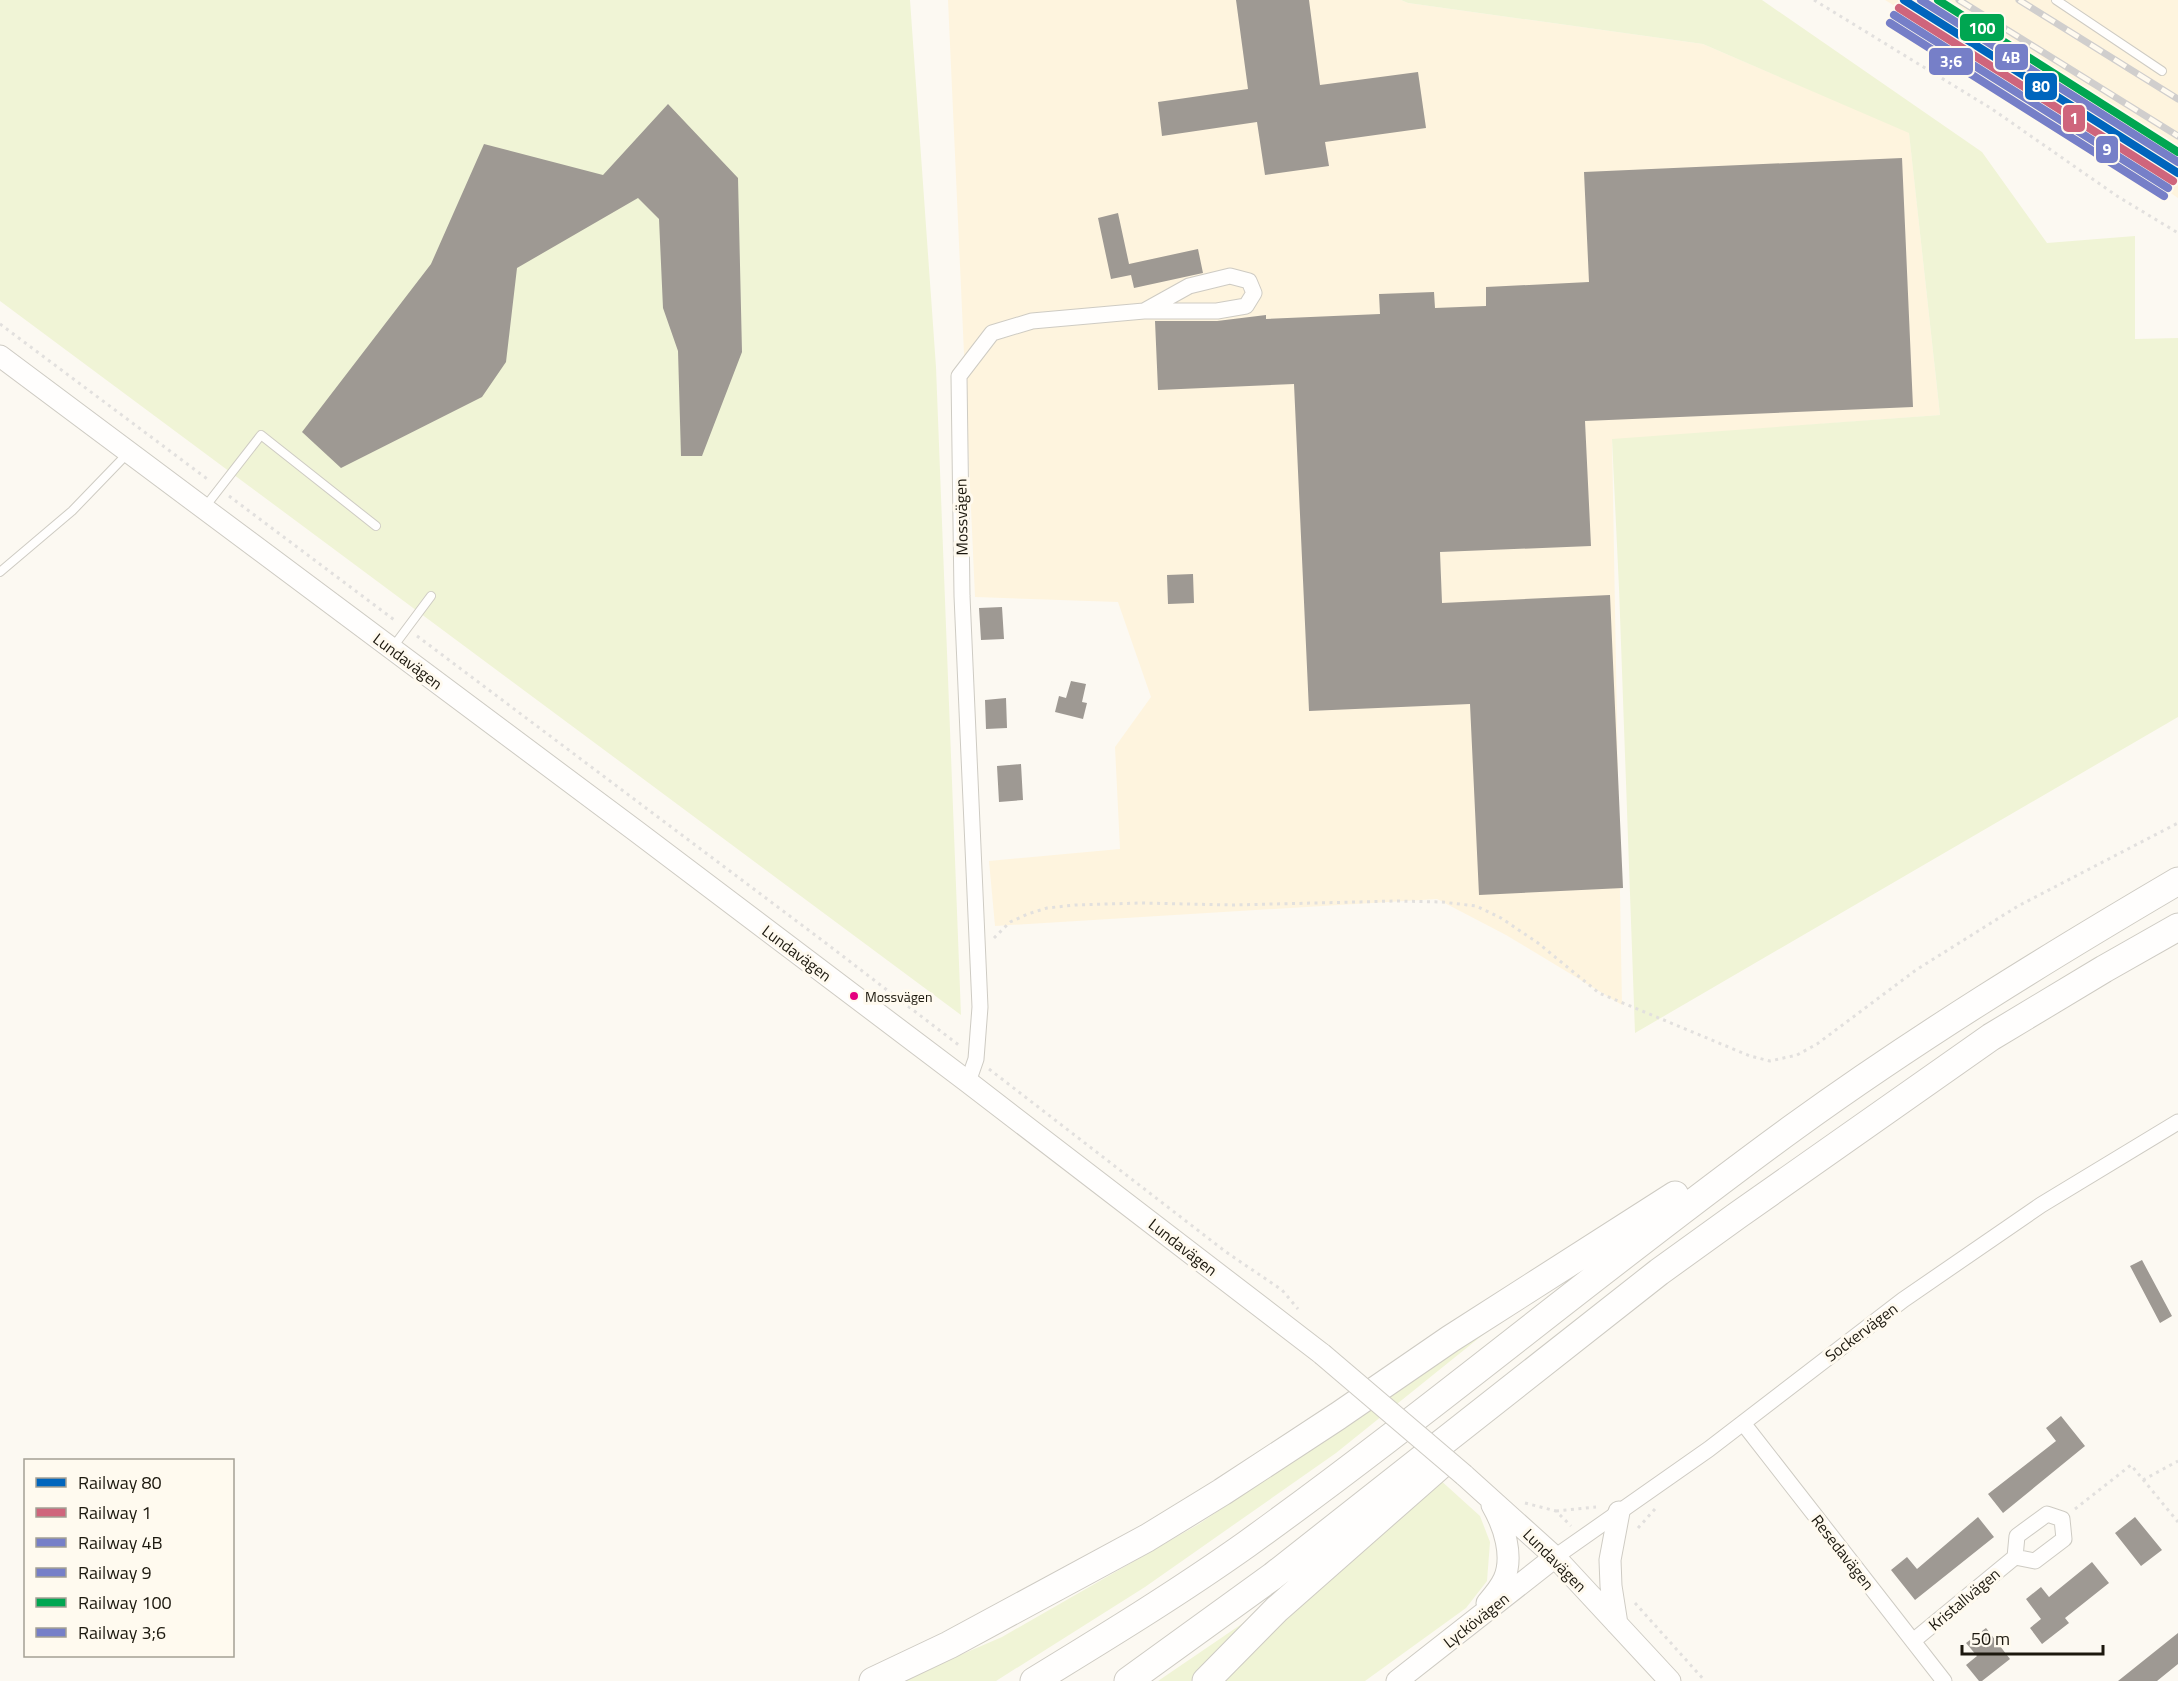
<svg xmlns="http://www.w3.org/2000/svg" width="2178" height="1681" font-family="'Titillium Web',sans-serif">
<rect width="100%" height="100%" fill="#fcf9f2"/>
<path fill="#fef4de" d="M948,0H1401L1408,3L1703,44L1909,132L1940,415L1612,440L1622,1005L1506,935L1437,899L995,926L989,861L1120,849L1115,747L1151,697L1118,602L975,597Z
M1885,0H2178V198L1890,3Z"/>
<path fill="#f0f4d6" d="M0,0H910L936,367L961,1015L0,301Z
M1401,0H1762L1982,152L2047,243L2135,236V339L2178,338V717L1635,1033L1619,588L1612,439L1940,415L1909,133L1703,44L1408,3Z
M1505,1317L1336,1453L1145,1587L996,1681H900L1002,1637L1199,1524Z
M1438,1478L1480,1516L1490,1542L1487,1581L1466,1608L1365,1681H1223L1281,1620Z
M1249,1619L1191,1681H1158Z"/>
<path fill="#9e9993" d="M1236,0H1309L1320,85L1418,72L1426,128L1325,142L1329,166L1265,175L1257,122L1162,136L1158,102L1248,89Z
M668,104L738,178L742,352L702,456H681L678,351L663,308L659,219L638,198L517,268L506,362L482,397L341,468L302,432L431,264L484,144L603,175Z
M1902,158L1913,407L1585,421L1591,546L1440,552L1442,603L1610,595L1623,888L1479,895L1470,704L1309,711L1294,384L1158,390L1155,321H1217L1266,315V319L1380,314L1379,294L1434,292L1435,308L1486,306V287L1589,282L1584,172Z
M1118,213L1129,264L1198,249L1203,273L1134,288L1131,275L1111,279L1098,218Z
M1193,574L1194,603L1168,604L1167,575Z
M1002,607L1004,639L981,640L979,608Z
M1071,681L1086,684L1082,702L1087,703L1083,719L1055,712L1059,696L1066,698Z
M1006,698L1007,728L986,729L985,700Z
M1021,764L1023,800L999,802L997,766Z
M2142,1260L2172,1316L2160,1323L2130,1266Z
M2061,1416L2085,1446L2003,1513L1988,1494L2056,1441L2046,1428Z
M1978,1517L1994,1537L1915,1600L1891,1570L1907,1557L1917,1569Z
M2135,1517L2162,1550L2141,1566L2115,1533Z
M2092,1562L2109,1583L2065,1618L2069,1623L2042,1644L2030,1628L2041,1619L2026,1599L2041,1587L2049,1597Z
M1986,1628L2010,1659L1982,1681H1979L1966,1665L1977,1656L1966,1643Z
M2178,1633V1664L2157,1681H2118Z"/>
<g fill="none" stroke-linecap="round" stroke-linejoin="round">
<g stroke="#cecbc3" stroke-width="10">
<path id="service" d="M2056,0L2162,71
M205,507L261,435L376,526
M0,572L72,511L128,453
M393,647L431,596"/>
</g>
<g stroke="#cecbc3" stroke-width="17">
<path id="minor" d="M968,1082L976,1059L980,1007L962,596L959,376L992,333L1032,321L1144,311H1217L1246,306L1254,293L1249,281L1230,276L1189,286L1144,311
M1743,1423L1944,1681
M1555,1557L1709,1449L1903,1300L2041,1205L2178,1122
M1913,1641L2015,1557L2035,1561L2064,1539L2062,1519L2047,1514L2017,1536L2015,1557"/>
</g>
<g stroke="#cecbc3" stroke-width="23">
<path id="secondary" d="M0,356L636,831L968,1082L1322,1354
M1464,1475L1555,1557L1670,1681
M1487,1603C1493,1596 1500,1588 1504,1579C1514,1556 1504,1526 1492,1505
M1617,1624L1611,1586L1610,1560L1619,1512
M1397,1681L1555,1557"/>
</g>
<g stroke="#cecbc3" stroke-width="29">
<path id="motorway" d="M873,1681L949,1645L1147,1538L1222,1492L1338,1416L1450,1339L1675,1195
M1034,1681C1106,1637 1178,1593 1247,1544C1433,1410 1608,1262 1794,1127C1917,1038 2047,958 2178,881
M1128,1681L1273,1576L1659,1272L1738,1215L1991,1037L2104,969L2178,927
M1206,1681L1277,1609L1444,1462"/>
</g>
<path stroke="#e2e0de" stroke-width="3" stroke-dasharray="3 4.5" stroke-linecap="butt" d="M1814,0L1992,109L2117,196L2178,233
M0,324L210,481
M229,496L397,622
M417,636L827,944L960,1046
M994,938L1010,922L1028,914L1047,908L1075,905L1140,903L1234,905L1396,901L1442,902L1476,906L1501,918L1538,943L1599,993L1750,1056L1770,1061L1797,1055L1817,1044L1916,970L2018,906L2178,823
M989,1069L1226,1252L1282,1290L1298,1309
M2143,1480L2178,1461
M1525,1503L1556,1511L1571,1526
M2075,1509L2131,1465L2178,1522
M1556,1511L1596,1507
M1638,1528L1655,1509
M1635,1603L1705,1681"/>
<use href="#service" stroke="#fffefd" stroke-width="8"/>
<use href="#minor" stroke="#fffefd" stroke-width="15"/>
<use href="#secondary" stroke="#fffefd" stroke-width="21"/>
<use href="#motorway" stroke="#fffefd" stroke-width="27"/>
<g stroke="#d0cecd" stroke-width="7">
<path id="rail" d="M1927,0L2178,159
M1959,0L2178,136
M2019,0L2178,99"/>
</g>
<use href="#rail" stroke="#fffaef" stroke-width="4.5" stroke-dasharray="14" stroke-linecap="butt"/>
<g stroke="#cecbc3" stroke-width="23" stroke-linecap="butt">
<path id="secondary-bridge" d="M1322,1354L1464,1475"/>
</g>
<use href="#secondary-bridge" stroke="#fffefd" stroke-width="21"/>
<g stroke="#fffaef" stroke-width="12">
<path id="rail-1" d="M1904,0L2178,173"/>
</g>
<g stroke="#fffaef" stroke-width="12">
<path id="rail-2" d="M1899,8L2173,181"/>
</g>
<g stroke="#fffaef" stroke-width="12">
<path id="rail-3" d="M1921,0L2178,162"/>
</g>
<g stroke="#fffaef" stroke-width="12">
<path id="rail-4" d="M1894,15L2168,188"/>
</g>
<g stroke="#fffaef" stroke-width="12">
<path id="rail-5" d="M1938,0L2178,152"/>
</g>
<g stroke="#fffaef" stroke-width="12">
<path id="rail-6" d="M1890,23L2164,196"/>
</g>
<use href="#rail-1" stroke="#0065bd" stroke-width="8"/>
<use href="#rail-2" stroke="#cf657c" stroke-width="8"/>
<use href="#rail-3" stroke="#767fc8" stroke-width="8"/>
<use href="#rail-4" stroke="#767fc8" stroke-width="8"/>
<use href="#rail-5" stroke="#00a651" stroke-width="8"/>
<use href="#rail-6" stroke="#767fc8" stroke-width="8"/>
</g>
<circle fill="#e5007d" stroke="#fffaef" stroke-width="2" cx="854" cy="996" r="5"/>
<g text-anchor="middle" stroke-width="6" stroke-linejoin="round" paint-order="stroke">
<g font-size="14" fill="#1c180e" stroke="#fffaef" text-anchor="start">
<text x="865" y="1002">Mossvägen</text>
</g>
<g font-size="16" fill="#1c180e" stroke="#fffaef">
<text transform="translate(961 517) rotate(-91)" y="6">Mossvägen</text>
<text transform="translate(408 661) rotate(37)" y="6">Lundavägen</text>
<text transform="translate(797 953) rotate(37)" y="6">Lundavägen</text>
<text transform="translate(1183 1247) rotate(38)" y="6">Lundavägen</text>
<text transform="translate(1861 1332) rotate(-37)" y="6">Sockervägen</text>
<text transform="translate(1843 1552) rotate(52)" y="6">Resedavägen</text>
<text transform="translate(1555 1560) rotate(45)" y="6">Lundavägen</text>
<text transform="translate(1964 1599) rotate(-40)" y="6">Kristallvägen</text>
<text transform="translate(1476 1620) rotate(-38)" y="6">Lyckövägen</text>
</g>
</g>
<g stroke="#fffaef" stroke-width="2">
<rect x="1959" y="13" width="46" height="29" rx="6" fill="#00a651"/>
<rect x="1994" y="43" width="35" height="28" rx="6" fill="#767fc8"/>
<rect x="1928" y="47" width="46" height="29" rx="6" fill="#767fc8"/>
<rect x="2024" y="72" width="34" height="29" rx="6" fill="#0065bd"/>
<rect x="2062" y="104" width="24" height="29" rx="6" fill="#cf657c"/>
<rect x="2095" y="135" width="24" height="29" rx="6" fill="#767fc8"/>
</g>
<g font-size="16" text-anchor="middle" font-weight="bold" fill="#fff">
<text x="1982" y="34">100</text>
<text x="2011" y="63">4B</text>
<text x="1951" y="67">3;6</text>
<text x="2041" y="92">80</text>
<text x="2074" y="124">1</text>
<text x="2107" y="155">9</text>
</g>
<rect x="24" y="1459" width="210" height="198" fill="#fffaef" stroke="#a4a095" stroke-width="1.5"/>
<rect x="36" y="1478" width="30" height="9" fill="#0065bd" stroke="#a4a095" stroke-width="1.5"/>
<text x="78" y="1489" font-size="18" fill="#1c180e">Railway 80</text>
<rect x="36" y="1508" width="30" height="9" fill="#cf657c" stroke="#a4a095" stroke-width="1.5"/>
<text x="78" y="1519" font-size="18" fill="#1c180e">Railway 1</text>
<rect x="36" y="1538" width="30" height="9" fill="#767fc8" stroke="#a4a095" stroke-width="1.5"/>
<text x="78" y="1549" font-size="18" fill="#1c180e">Railway 4B</text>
<rect x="36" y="1568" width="30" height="9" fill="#767fc8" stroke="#a4a095" stroke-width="1.5"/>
<text x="78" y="1579" font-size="18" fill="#1c180e">Railway 9</text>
<rect x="36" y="1598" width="30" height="9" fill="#00a651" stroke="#a4a095" stroke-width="1.5"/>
<text x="78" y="1609" font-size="18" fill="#1c180e">Railway 100</text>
<rect x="36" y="1628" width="30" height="9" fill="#767fc8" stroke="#a4a095" stroke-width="1.5"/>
<text x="78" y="1639" font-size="18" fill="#1c180e">Railway 3;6</text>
<path d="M1962 1645v9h141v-9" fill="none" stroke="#1c180e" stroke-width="3"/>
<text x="1971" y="1645" font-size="18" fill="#1c180e" stroke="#fffaef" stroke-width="4.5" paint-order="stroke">50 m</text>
</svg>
